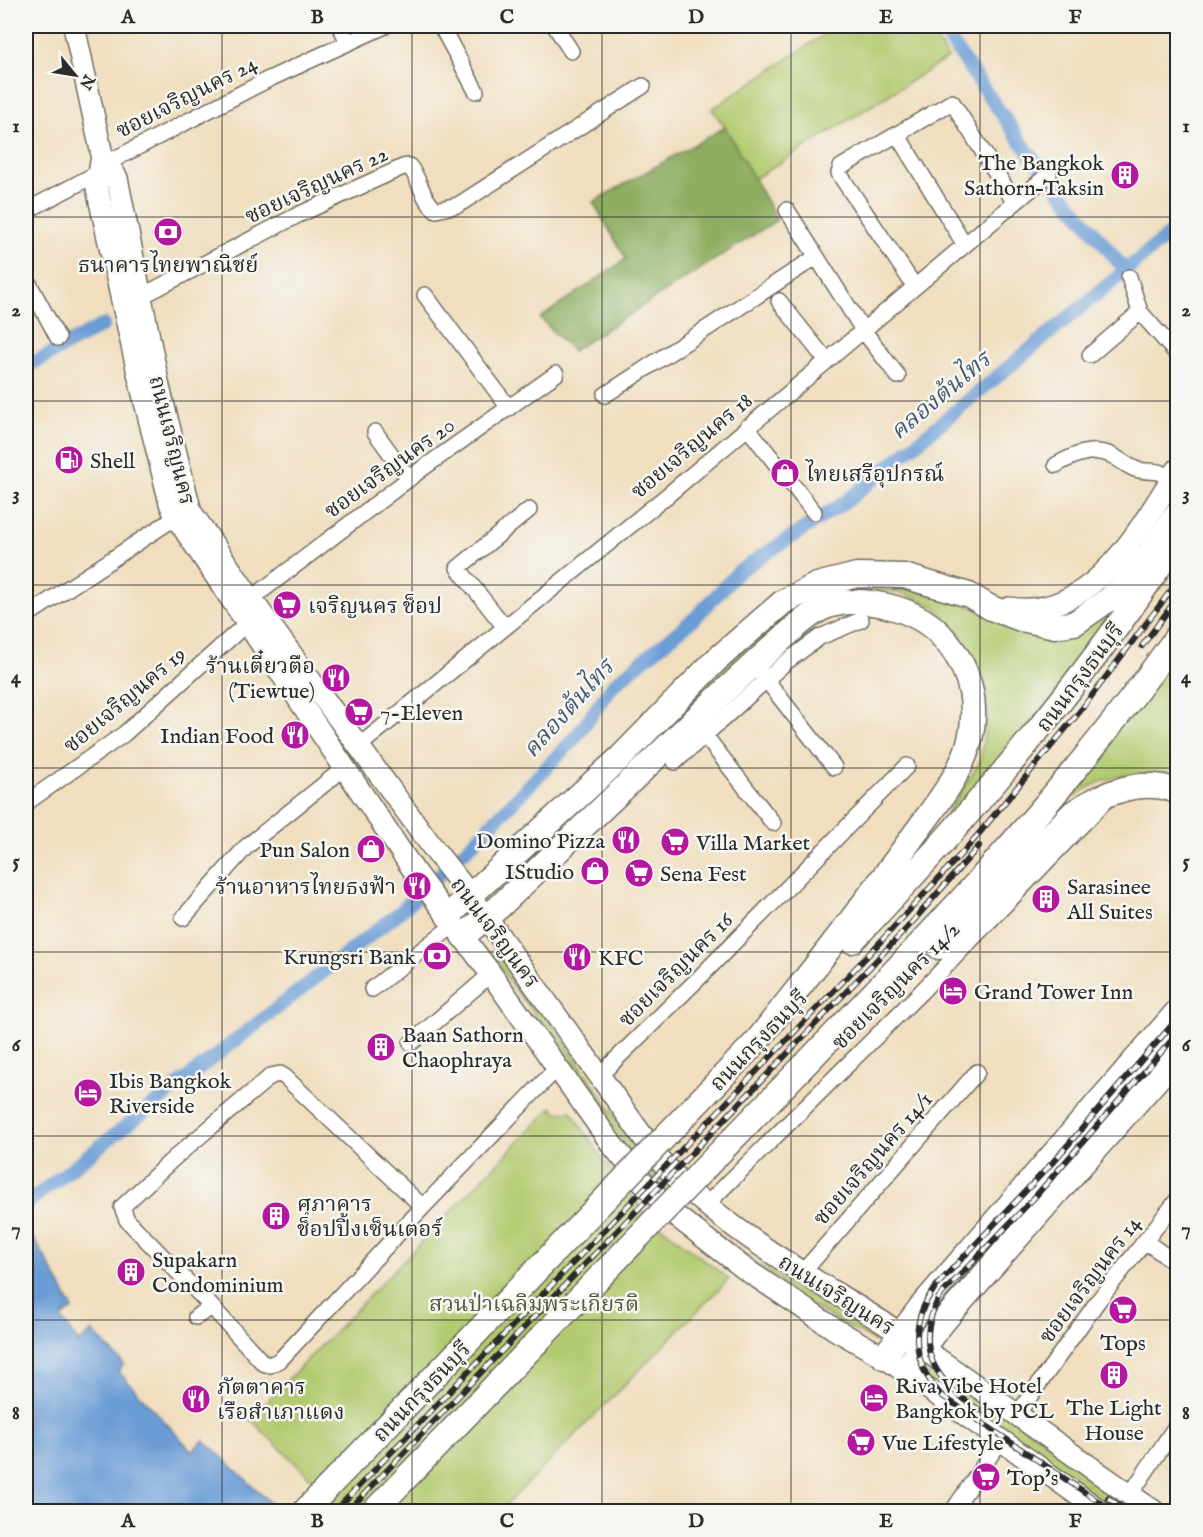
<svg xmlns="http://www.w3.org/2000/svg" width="1203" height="1537" font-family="'IM FELL English','Noto Serif Thai',serif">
<rect width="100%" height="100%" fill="#f6f6f2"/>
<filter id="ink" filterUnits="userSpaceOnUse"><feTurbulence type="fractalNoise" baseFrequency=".0167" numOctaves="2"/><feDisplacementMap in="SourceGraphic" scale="12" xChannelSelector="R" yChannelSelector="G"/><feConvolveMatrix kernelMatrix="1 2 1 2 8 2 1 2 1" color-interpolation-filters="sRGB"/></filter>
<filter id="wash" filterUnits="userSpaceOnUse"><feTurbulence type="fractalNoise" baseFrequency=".008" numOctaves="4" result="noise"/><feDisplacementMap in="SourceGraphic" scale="24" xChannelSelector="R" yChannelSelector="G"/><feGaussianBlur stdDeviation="1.35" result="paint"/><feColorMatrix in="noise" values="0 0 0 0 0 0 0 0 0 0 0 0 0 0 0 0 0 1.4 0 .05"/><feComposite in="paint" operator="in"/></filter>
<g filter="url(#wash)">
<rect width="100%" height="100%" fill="#f0debe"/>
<path fill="#b3ca6f" stroke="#6f7a4d" stroke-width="1.5" d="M837,26H927L948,58L754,179L725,127L712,109Z
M896,584L1024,624L1109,605L1118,614L955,817L947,813L980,762L987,714L985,685L972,651L956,629L934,606L907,595L883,590L835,592L692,707L687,704L691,696L795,603L825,587Z
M1177,644V783C1138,764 1098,778 1066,802L1062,798Z
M497,947C535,1002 575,1056 612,1112C631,1141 646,1169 670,1193C728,1251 803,1293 874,1331V1341L801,1300L678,1209L632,1156L559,1046L508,980L492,951Z
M552,1107L557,1113L571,1111L600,1155L646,1215L729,1279L500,1511H345L250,1419Z
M936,1366L1146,1511H1107L924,1381Z"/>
<path fill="#8eae62" stroke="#5c6c46" stroke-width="1.5" d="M725,127L777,220L572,351L540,318L626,259L593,202Z"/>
<path fill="#6a9cd5" stroke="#4a6480" stroke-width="1.5" d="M26,1227L45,1257L73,1309L61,1318L79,1343L92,1331L124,1364L118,1371L192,1451L204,1440L279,1511H26Z"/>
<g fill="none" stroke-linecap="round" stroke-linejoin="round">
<path stroke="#6a9cd5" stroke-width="14" d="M940,26L1029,153L1125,270
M26,367L103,325
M26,1204L400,912L471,845L575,738L613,685L696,617L739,571L848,500L1178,227"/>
</g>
</g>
<g filter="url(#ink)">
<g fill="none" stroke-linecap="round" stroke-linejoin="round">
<g stroke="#706a5e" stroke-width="18">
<path id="street" d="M340,26L348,42
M441,26L476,91
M555,26L571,51
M898,136L965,245
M107,163L269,79L385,26
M787,210L863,330L898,376
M26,211L98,173
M1129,277L1140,312L1178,355
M26,278L58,338
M915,287L844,181L839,173L841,167L952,102L1015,203
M425,295L509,408
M140,297L298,215L403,167L409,166C421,180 421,198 436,210L458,205L643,86
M779,301L826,360
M1090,355L1140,312
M605,395L816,257
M747,427L814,512
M375,432L409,479
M1056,465C1075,454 1094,446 1115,457C1121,461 1128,466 1135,469C1150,474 1157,467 1171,478
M251,599L419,471L556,374
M26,616L176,517
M504,626L458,568L529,510
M761,673L834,767
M699,728L773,823
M359,746L669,494L1049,174
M675,762L786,662L820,637L861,620
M26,803L124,734L247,623
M183,918L246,847L343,769
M372,989L455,924
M411,1043L491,974
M600,1075L699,978L907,766
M705,1206L921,992L1106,800
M1145,1241L1178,1265
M802,1273L977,1072
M212,1307L127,1220L122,1207L173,1159L271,1076L280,1074L285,1077L423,1207L558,1067
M196,1317L212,1307L263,1363L270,1365L280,1360L423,1207
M1016,1416L1098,1301L1178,1199
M1130,1495L1178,1423
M952,1512L1001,1440"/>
</g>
<g stroke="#706a5e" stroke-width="24">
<path id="secondary" d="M74,26L102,155L117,178L159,387L191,512L251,599L439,856L470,895L659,1159C727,1235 817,1279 901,1334C987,1391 1069,1454 1155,1512
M102,155L97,188L140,382L170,503L176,517L416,874L491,974L613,1146L643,1182L676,1216L745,1269L836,1330L884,1357L1102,1512
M1009,608C1093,621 1139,529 1178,469"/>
</g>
<g stroke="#706a5e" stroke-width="27">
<path id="primary" d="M448,916L621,757L714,662L783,602L817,585L857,575L904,576L969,595L991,608L1021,619L1055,626L1075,623L1112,597L1149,554L1178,512
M463,936L499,907C561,847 625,788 686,728C718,697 750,667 783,638C797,626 813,610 831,605C865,596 914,608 939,633C965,660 977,692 972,729C967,768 936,805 914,835C864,906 810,973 757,1041
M852,941C971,816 1082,685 1177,540
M939,947L1073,813C1101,794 1143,776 1178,792
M701,1172C867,999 1040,831 1178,635
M884,1357L921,1307L1178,1011
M904,1370L947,1317L1178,1055"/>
</g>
<use href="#street" stroke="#fff" stroke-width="15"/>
<use href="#secondary" stroke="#fff" stroke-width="21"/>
<use href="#primary" stroke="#fff" stroke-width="24"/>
<g stroke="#2b2b2b" stroke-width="6">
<path id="rail" d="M1142,646L1178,597
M979,1410C935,1381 913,1349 939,1297L1033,1199L1178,1033
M1108,1498L1128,1512
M334,1512L870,953L972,842L1081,710L1178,581
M347,1512L785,1056L907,928L979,846
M1114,1512L941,1395C910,1361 909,1319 938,1284L1053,1162L1178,1018"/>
</g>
<use href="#rail" stroke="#f6f6f2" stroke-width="4" stroke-dasharray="11" stroke-linecap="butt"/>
<g stroke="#706a5e" stroke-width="27" stroke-linecap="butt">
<path id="primary-bridge" d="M304,1512L757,1041
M373,1512L701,1172"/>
</g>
<use href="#primary-bridge" stroke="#fff" stroke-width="24"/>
</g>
</g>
<path fill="none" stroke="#2b2b2b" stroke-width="1.5" stroke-opacity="0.55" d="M222,26V1512M412,26V1512M602,26V1512M791,26V1512M980,26V1512M26,217H1178M26,401H1178M26,585H1178M26,768H1178M26,952H1178M26,1136H1178M26,1320H1178"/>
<defs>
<g id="building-disc" transform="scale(1.5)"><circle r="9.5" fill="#b5179e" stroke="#f6f6f2"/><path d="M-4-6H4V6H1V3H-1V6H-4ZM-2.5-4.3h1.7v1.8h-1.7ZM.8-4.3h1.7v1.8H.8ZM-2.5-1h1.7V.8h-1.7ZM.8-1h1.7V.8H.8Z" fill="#fff"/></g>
<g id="bank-disc" transform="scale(1.5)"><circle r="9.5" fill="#b5179e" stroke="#f6f6f2"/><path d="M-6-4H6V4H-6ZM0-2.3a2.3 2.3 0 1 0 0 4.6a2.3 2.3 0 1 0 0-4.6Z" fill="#fff"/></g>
<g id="fuel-disc" transform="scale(1.5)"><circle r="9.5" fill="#b5179e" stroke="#f6f6f2"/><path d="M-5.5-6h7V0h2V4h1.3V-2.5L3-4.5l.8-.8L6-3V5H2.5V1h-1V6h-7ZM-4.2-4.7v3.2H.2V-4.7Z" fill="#fff"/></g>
<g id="shop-disc" transform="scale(1.5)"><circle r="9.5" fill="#b5179e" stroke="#f6f6f2"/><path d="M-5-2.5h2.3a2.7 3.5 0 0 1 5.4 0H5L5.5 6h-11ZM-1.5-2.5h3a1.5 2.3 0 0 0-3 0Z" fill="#fff"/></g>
<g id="supermarket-disc" transform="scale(1.5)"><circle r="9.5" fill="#b5179e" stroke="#f6f6f2"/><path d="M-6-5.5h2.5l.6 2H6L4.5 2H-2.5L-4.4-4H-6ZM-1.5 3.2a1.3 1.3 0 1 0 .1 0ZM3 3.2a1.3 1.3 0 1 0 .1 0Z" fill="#fff"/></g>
<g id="restaurant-disc" transform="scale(1.5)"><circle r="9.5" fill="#b5179e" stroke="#f6f6f2"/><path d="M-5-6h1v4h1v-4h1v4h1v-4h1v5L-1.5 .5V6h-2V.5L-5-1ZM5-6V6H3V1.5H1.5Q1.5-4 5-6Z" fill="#fff"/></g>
<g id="hotel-disc" transform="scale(1.5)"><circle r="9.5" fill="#b5179e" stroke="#f6f6f2"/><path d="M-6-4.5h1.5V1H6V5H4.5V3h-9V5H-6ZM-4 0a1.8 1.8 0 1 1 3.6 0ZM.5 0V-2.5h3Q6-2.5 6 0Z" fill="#fff"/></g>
</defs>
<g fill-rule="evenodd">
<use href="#building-disc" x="1125" y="175"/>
<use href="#bank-disc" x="168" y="232"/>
<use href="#fuel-disc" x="69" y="460"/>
<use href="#shop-disc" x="785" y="473"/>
<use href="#supermarket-disc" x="287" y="605"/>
<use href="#restaurant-disc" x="336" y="678"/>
<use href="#supermarket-disc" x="359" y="712"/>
<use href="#restaurant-disc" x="295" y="735"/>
<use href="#restaurant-disc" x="626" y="840"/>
<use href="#supermarket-disc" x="675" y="842"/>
<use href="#shop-disc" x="371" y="849"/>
<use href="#shop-disc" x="595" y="871"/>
<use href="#supermarket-disc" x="639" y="873"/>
<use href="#restaurant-disc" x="417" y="886"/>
<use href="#building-disc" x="1046" y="899"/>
<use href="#bank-disc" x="437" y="956"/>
<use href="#restaurant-disc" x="577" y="957"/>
<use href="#hotel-disc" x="953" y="991"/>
<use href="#building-disc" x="381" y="1047"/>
<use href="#hotel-disc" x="88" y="1093"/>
<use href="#building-disc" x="276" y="1216"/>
<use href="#building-disc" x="131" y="1272"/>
<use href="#supermarket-disc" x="1123" y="1310"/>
<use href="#building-disc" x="1114" y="1375"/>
<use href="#hotel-disc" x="874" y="1398"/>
<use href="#restaurant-disc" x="196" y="1399"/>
<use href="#supermarket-disc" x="861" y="1442"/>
<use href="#supermarket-disc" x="986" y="1477"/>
</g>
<g text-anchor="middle" stroke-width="5" stroke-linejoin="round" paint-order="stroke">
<g font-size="22" fill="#2b2b2b" stroke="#f6f6f2">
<text transform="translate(186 96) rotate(-27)" y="8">ซอยเจริญนคร 24</text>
<text transform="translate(316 184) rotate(-25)" y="8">ซอยเจริญนคร 22</text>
<text transform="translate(173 440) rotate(76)" y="8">ถนนเจริญนคร</text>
<text transform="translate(691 445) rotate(-40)" y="8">ซอยเจริญนคร 18</text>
<text transform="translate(389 467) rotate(-36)" y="8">ซอยเจริญนคร 20</text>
<text transform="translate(1079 677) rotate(-53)" y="8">ถนนกรุงธนบุรี</text>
<text transform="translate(124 699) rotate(-40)" y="8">ซอยเจริญนคร 19</text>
<text transform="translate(496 932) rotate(53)" y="8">ถนนเจริญนคร</text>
<text transform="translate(675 969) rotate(-45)" y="8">ซอยเจริญนคร 16</text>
<text transform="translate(895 985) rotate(-45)" y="8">ซอยเจริญนคร 14/2</text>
<text transform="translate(758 1040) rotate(-46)" y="8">ถนนกรุงธนบุรี</text>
<text transform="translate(872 1158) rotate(-49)" y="8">ซอยเจริญนคร 14/1</text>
<text transform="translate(1089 1279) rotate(-53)" y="8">ซอยเจริญนคร 14</text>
<text transform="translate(837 1294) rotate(32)" y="8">ถนนเจริญนคร</text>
<text transform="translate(421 1391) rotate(-46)" y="8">ถนนกรุงธนบุรี</text>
</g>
<g font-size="22" fill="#2b2b2b" stroke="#f6f6f2" text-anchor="start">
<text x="1104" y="170" text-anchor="end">The Bangkok<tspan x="1104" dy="25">Sathorn–Taksin</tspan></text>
<text x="168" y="272" text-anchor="middle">ธนาคารไทยพาณิชย์</text>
<text x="90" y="468">Shell</text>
<text x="806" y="481">ไทยเสรีอุปกรณ์</text>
<text x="308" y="613">เจริญนคร ช็อป</text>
<text x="315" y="673" text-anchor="end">ร้านเตี๋ยวตือ<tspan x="315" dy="25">(Tiewtue)</tspan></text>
<text x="380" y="720">7-Eleven</text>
<text x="274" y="743" text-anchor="end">Indian Food</text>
<text x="605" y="848" text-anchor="end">Domino Pizza</text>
<text x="696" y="850">Villa Market</text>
<text x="350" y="857" text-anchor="end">Pun Salon</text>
<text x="574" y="879" text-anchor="end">IStudio</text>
<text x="660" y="881">Sena Fest</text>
<text x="396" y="894" text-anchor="end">ร้านอาหารไทยธงฟ้า</text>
<text x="1067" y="894">Sarasinee<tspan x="1067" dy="25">All Suites</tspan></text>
<text x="416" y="964" text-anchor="end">Krungsri Bank</text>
<text x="598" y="965">KFC</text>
<text x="974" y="999">Grand Tower Inn</text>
<text x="402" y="1042">Baan Sathorn<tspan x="402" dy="25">Chaophraya</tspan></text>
<text x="109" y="1088">Ibis Bangkok<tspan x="109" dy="25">Riverside</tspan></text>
<text x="297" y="1211">ศุภาคาร<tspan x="297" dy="25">ช็อปปิ้งเซ็นเตอร์</tspan></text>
<text x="152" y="1267">Supakarn<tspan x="152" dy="25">Condominium</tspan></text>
<text x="1123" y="1350" text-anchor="middle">Tops</text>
<text x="895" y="1393">Riva Vibe Hotel<tspan x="895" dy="25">Bangkok by PCL</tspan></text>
<text x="217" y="1394">ภัตตาคาร<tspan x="217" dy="25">เรือสำเภาแดง</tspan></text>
<text x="1114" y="1415" text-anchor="middle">The Light<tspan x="1114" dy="25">House</tspan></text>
<text x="882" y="1450">Vue Lifestyle</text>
<text x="1007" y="1485">Top's</text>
</g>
<g font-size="22" fill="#545b3f" stroke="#f6f6f2">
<text x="534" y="1311">สวนป่าเฉลิมพระเกียรติ</text>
</g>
<g font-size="24" font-style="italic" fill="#44586f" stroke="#f6f6f2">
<text transform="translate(940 395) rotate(-40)" y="8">คลองต้นไทร</text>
<text transform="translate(568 708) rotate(-48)" y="8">คลองต้นไทร</text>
</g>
</g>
<rect width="1203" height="1537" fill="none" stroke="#f6f6f2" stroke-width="66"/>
<g transform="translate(75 75) rotate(120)" stroke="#f6f6f2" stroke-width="4.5" paint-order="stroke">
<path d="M0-4.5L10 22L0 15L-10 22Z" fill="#2b2b2b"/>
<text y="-9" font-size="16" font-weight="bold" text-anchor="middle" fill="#2b2b2b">N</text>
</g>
<rect x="33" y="33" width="1137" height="1471" fill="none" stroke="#2b2b2b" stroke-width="2"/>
<g font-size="20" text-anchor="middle" font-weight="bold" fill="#2b2b2b">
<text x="128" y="23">A</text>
<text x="317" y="23">B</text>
<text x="507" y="23">C</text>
<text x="696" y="23">D</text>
<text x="886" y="23">E</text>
<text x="1075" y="23">F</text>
<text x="16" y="132">1</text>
<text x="1186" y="132">1</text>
<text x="16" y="316">2</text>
<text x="1186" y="316">2</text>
<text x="16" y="500">3</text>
<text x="1186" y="500">3</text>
<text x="16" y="683">4</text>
<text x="1186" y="683">4</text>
<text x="16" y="867">5</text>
<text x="1186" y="867">5</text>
<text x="16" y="1051">6</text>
<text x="1186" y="1051">6</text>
<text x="16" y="1235">7</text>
<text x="1186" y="1235">7</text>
<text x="16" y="1419">8</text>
<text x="1186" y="1419">8</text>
<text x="128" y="1527">A</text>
<text x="317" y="1527">B</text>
<text x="507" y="1527">C</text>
<text x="696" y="1527">D</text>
<text x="886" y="1527">E</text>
<text x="1075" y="1527">F</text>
</g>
</svg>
